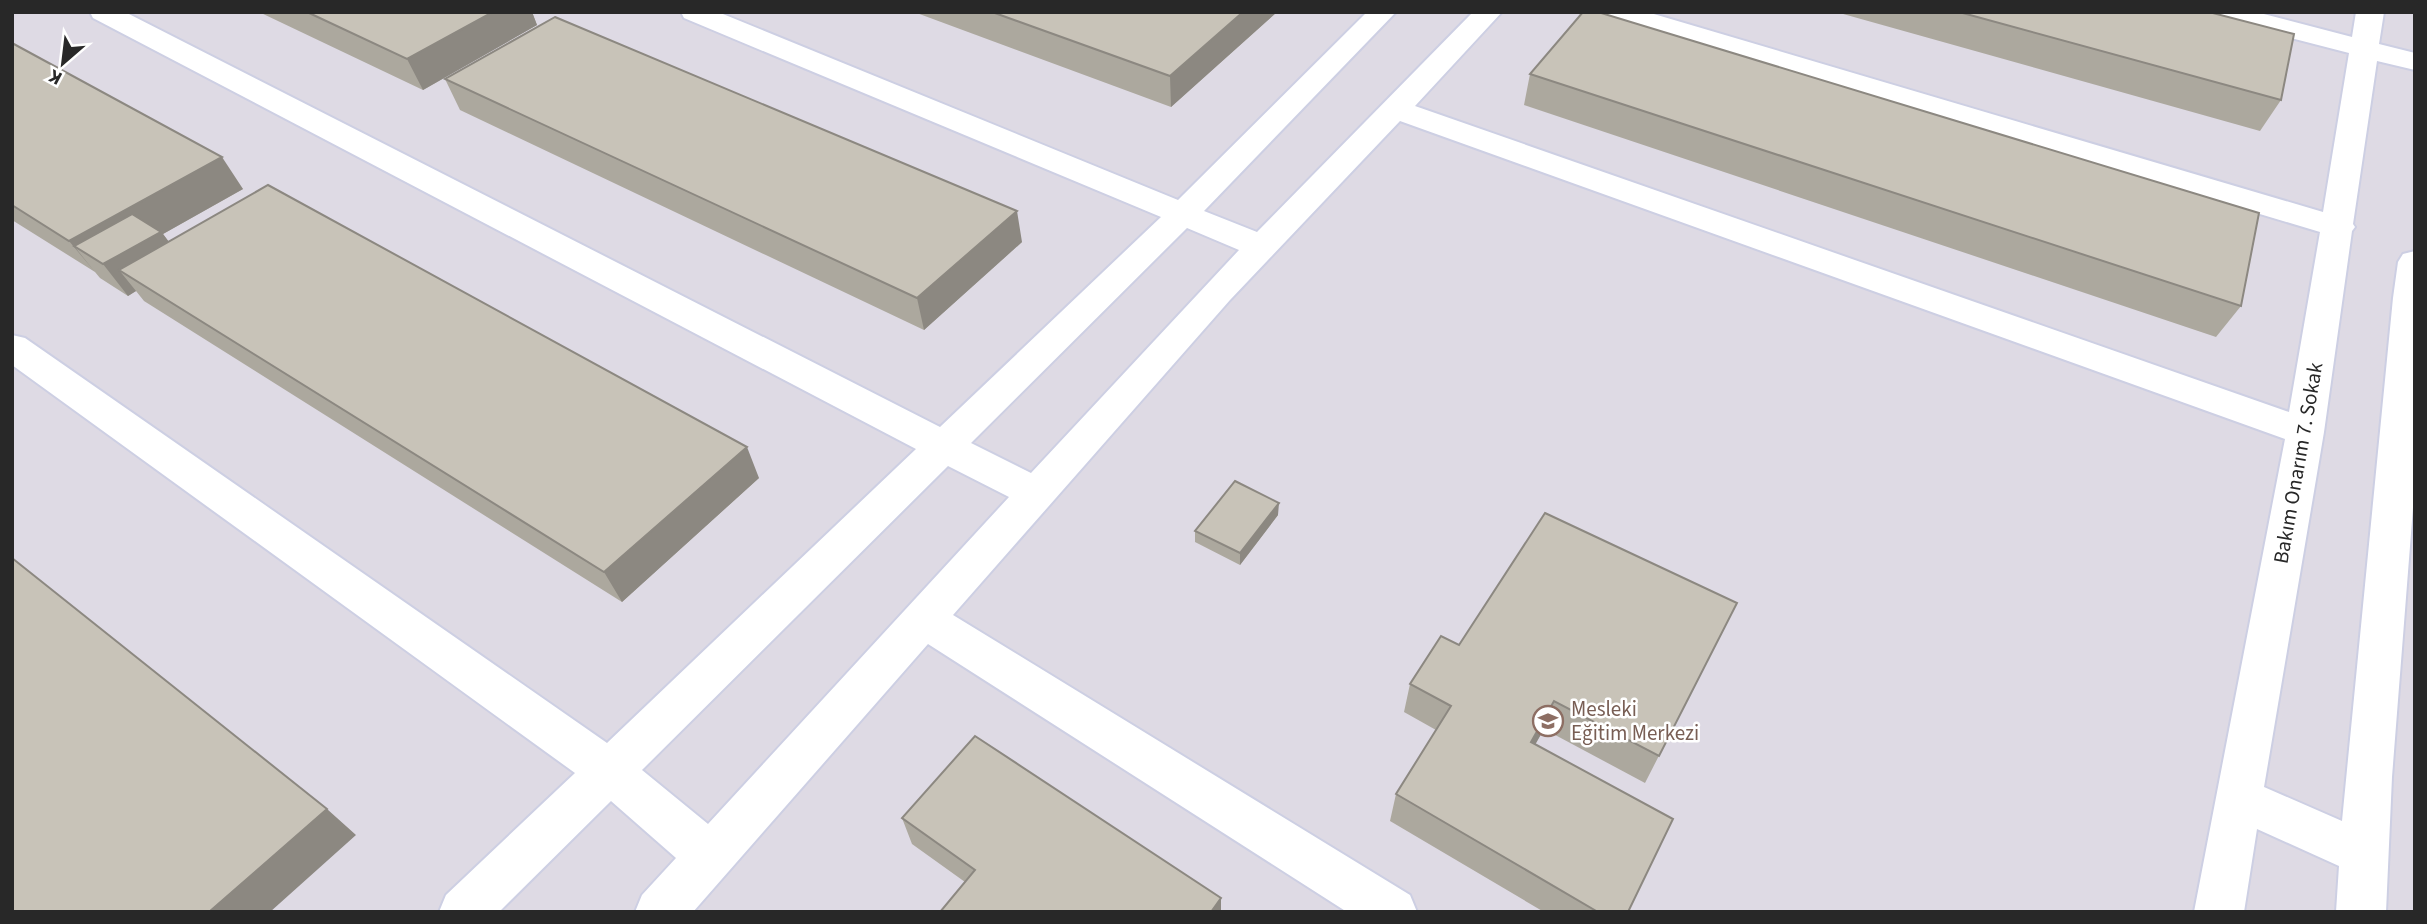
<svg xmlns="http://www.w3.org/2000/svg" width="2427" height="924" font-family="'Source Sans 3',sans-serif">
<rect width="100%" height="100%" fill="#ede6d8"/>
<path fill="#dedae4" d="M12,12H2415V912H12Z"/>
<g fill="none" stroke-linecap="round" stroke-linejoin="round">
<g stroke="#cdcfe3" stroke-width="4">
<path id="street" d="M90,12H125L940,427L1161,217L684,18L681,12H718L1178,200L1367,12H1396L1204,211L1257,232L1473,12H1502L1415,106L2289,412L2320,232L1607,18L1604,12H1647L2323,212L2349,53L2213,18L2210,12H2256L2352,37L2356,12H2384L2379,44L2415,53V70L2377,61L2353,224L2355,227L2352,231L2324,432L2264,787L2342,821L2393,298L2398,262L2403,254L2415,251V482L2392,777L2386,912H2336L2339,866L2257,829L2244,912H2194L2285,439L1400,121L1230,300L953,615L1410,895L1417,912H1347L928,644L693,912H635L642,895L676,858L611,801L499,912H439L446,895L575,773L12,365V335L25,338L607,743L916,449L93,18ZM1187,228L1239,250L1031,473L971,443ZM948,466L1009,497L708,824L642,770Z"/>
</g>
<use href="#street" fill="#fff" fill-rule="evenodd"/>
</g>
<path fill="#aca89e" d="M259,12H532L537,25L423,90Z
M914,12H1277L1171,107Z
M1836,12H2209L2281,100L2260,131Z
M12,43L243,189L163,234L168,241L759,478L622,602L144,301L136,291L128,296L100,278L95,272L12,220Z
M1530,74L2241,306L2216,337L1524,105Z
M445,79L1022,242L924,330L460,110Z
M1278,515L1240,565L1195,542V531Z
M1737,603L1645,783L1544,729L1535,744L1628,912H1544L1390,821L1396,794L1436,730L1404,712L1410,684L1459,645Z
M902,818L1221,898V912H940L965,882L912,844Z"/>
<path fill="#8c8881" d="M493,12H532L537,25L423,90L407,59Z
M1243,12H1277L1171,107L1170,76Z
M222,157L243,189L163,234L185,263L119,270L136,291L128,296L103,264L74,246L95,272L69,241Z
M1017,211L1022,242L924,330L917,298Z
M747,447L759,478L622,602L604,572Z
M1279,503L1278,515L1240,565V553Z
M1554,701L1544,729L1521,770L1531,742Z
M327,809L356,835L270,912H209Z
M1221,898V912H1211Z"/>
<path fill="#c8c3b8" stroke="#8c8881" stroke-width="2" d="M307,12H493L407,59Z
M992,12H1243L1170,76Z
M1583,12H1598L2259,213L2241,306L1530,74Z
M1959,12H2209L2294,34L2281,100Z
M555,17L1017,211L917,298L445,79Z
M12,43L222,157L69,241L12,205Z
M268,185L747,447L604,572L119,270Z
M132,214L161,232L103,264L74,246Z
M1235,481L1279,503L1240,553L1195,531Z
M1545,513L1737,603L1659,756L1554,701L1531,742L1673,819L1628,912H1598L1396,794L1451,706L1410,684L1441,636L1459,645Z
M12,558L327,809L209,912L12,911Z
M975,736L1221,898L1211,912H940L975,870L902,818Z"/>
<defs>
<g id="school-ring" transform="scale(1.575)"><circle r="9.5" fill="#fff" stroke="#8d6e63" stroke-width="1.5"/><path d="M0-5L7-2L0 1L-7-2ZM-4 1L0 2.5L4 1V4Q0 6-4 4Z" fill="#8d6e63"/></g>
</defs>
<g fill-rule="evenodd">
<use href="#school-ring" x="1548" y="721"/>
</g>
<g text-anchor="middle" stroke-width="5" stroke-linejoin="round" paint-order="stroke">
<g font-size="21" fill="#282828" stroke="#fff">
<text transform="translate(2298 463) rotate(-80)" y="7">Bakım Onarım 7. Sokak</text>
</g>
<g font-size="21" fill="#785e54" stroke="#fff" text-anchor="start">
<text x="1571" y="716">Mesleki<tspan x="1571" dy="24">Eğitim Merkezi</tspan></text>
</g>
</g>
<rect width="2427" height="924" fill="none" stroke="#282828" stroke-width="28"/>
<g transform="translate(63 63) rotate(208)" stroke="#ffffff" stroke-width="5" paint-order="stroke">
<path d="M0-5L12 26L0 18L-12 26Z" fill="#282828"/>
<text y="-10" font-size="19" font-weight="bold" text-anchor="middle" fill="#282828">K</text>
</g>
</svg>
